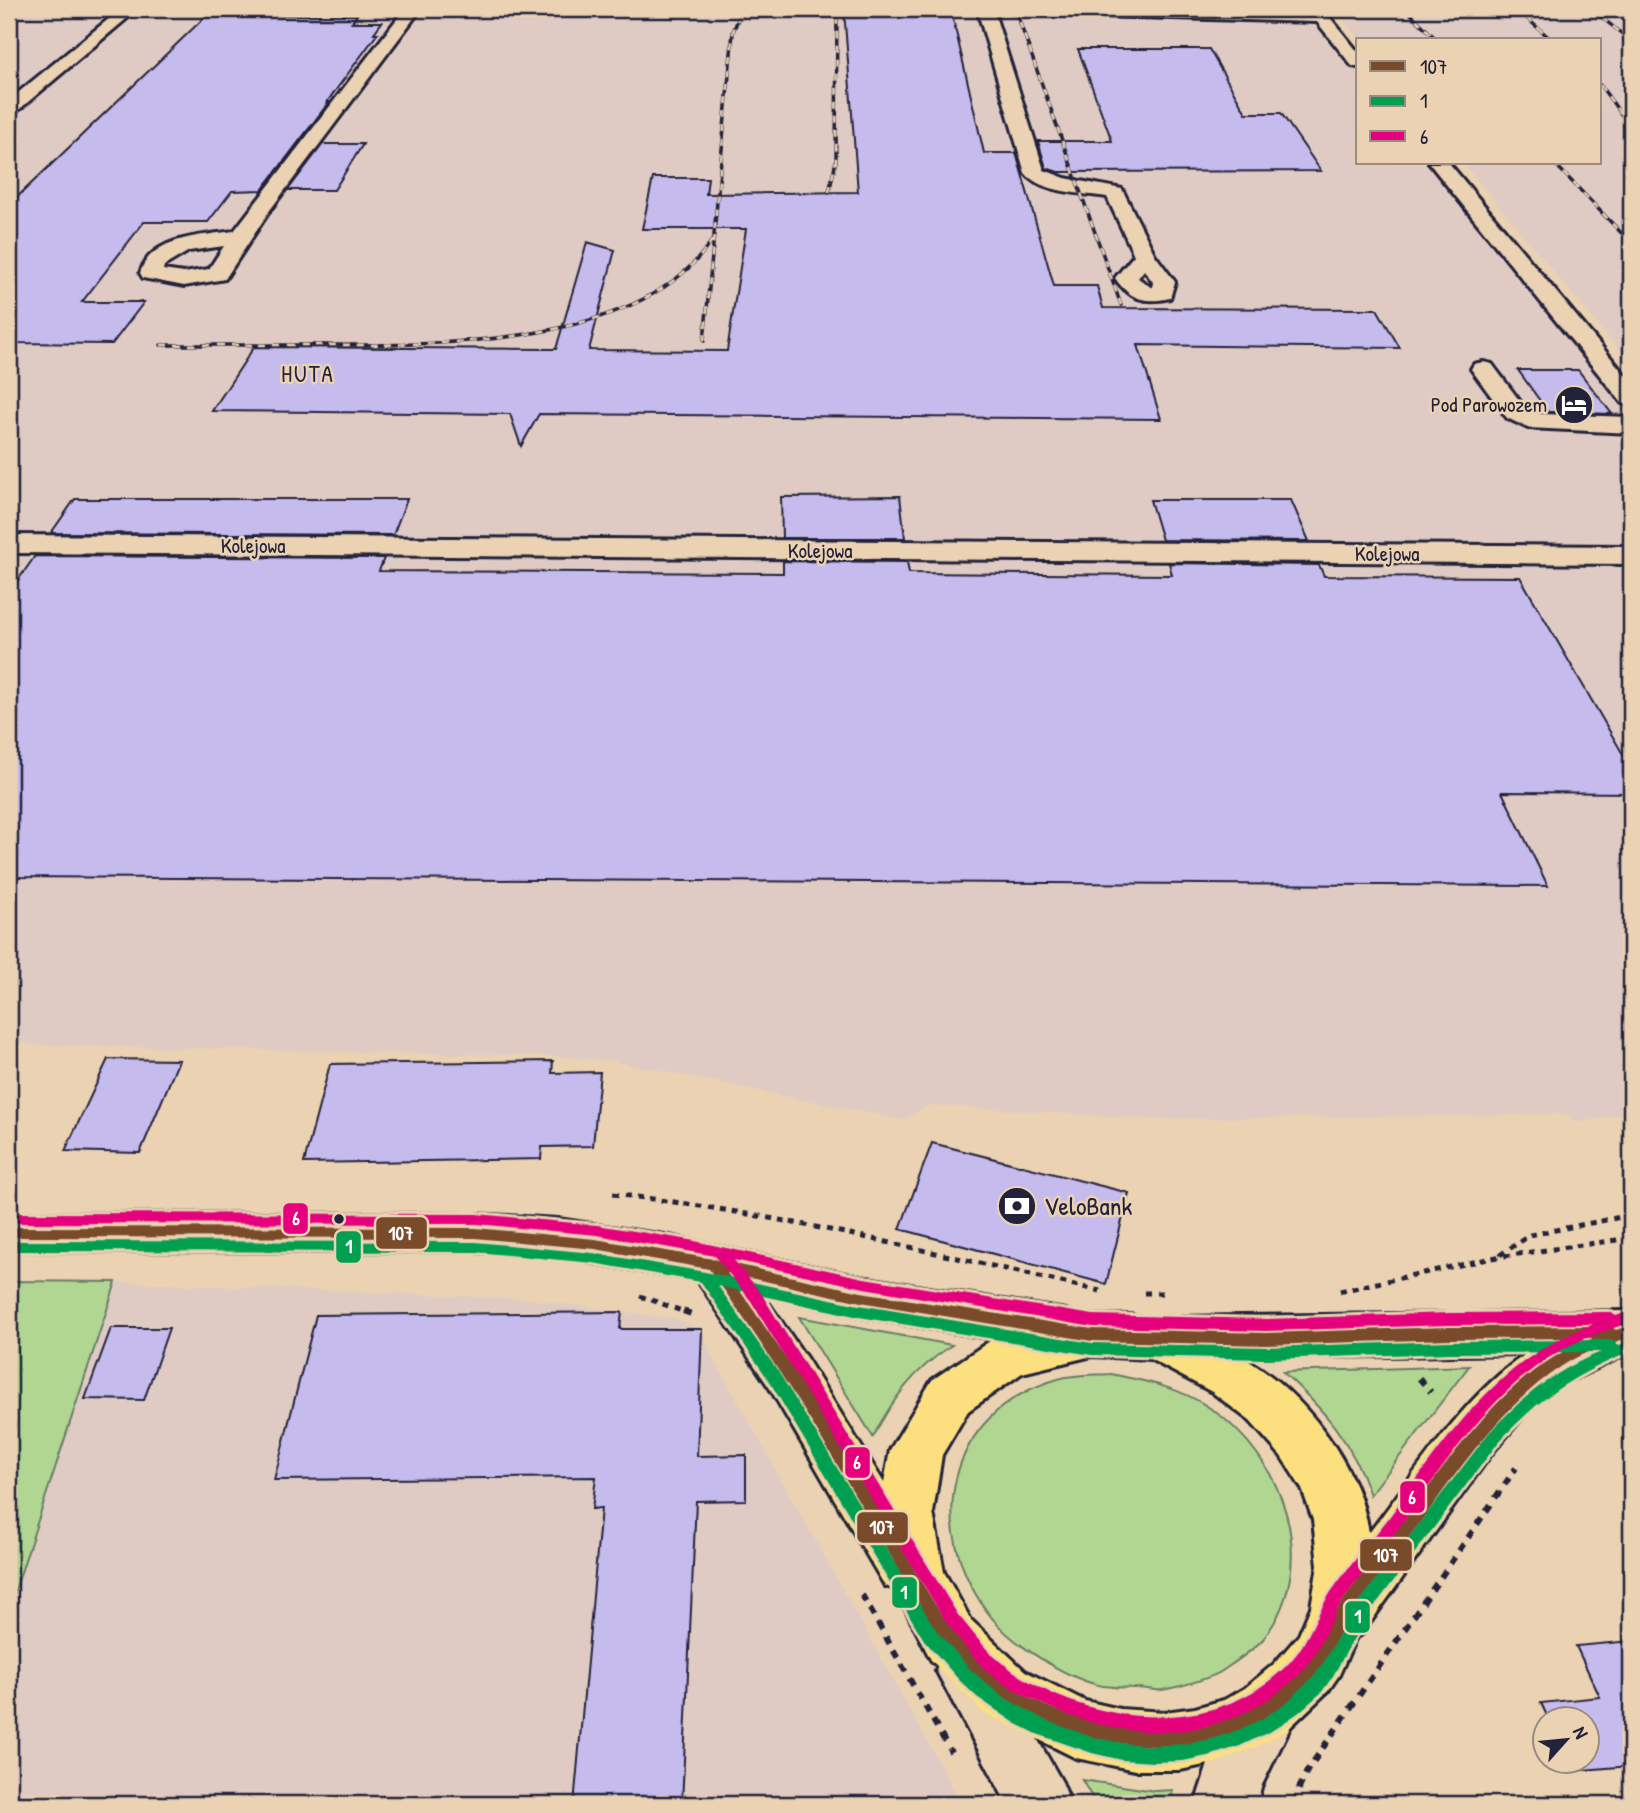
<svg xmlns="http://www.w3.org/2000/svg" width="1640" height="1813" font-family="'Patrick Hand',sans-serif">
<rect width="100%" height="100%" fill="#ead2b2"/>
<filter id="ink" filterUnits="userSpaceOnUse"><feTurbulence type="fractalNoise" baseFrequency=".0143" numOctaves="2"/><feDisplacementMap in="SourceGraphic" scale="14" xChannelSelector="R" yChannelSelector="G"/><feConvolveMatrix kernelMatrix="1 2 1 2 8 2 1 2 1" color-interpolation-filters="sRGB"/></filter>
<g filter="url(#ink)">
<path fill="#dfcbc4" d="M9,9H1315L1358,62V163H1439L1631,398V1112L1577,1123L1568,1114L1153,1119L928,1105L903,1120L613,1061L554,1056L34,1045L9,1041Z
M1335,9H1619L1631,18V364L1463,163H1600V40H1361Z
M116,1282L528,1299L677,1319L702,1329L708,1348L962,1804H9V1609Z"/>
<path fill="#b0d691" stroke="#697c66" stroke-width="2" d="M9,1281L116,1282L9,1609Z
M799,1317L952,1345C915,1369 893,1398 873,1437Z
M1469,1366L1370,1495C1352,1441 1324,1410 1283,1372Z
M1111,1374C1146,1381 1181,1388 1210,1408C1284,1458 1321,1563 1264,1638C1254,1650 1235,1662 1222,1671C1212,1678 1175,1688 1162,1690C1153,1691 1144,1688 1135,1688C1124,1687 1110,1688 1098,1685C1066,1677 1013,1645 992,1618C922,1530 945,1411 1058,1379C1074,1374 1094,1375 1111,1374Z
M1082,1780L1155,1791L1173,1790L1170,1804H1096Z"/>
<path fill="#c5bbed" stroke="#22223b" stroke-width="2" d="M844,10H951L984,153H1016L1054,286H1097L1103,308L1377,309L1400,348L1138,345L1161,419L539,414L521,446L510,414L212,411L254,347L556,349L587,242L615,250L589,350L727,351L746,229H642L653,178H708L706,194L858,192Z
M207,15H357L352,22H382L374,33H378L327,102H329L262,190L232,191L208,222H144L82,302H144L112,344L9,343V205Z
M1078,49H1209L1246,113H1281L1321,171L1058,172L1046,168L1038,141H1112Z
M323,144H363L334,190H288Z
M1518,370H1578L1612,414L1548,412Z
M900,496L905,538H782L781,497Z
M75,499H407L393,535L51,533Z
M1150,500H1291L1309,541L1162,540Z
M35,556L384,558L379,571L783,573V561L907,562L909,573L1172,575L1169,563L1319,565L1324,576L1520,577L1631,768V793L1502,792L1548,886L9,877V593Z
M108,1059L179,1060L140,1153L65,1151Z
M553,1061L552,1073L600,1072L593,1146L542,1147L541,1159L304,1163L330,1064Z
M932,1143L1129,1193L1106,1284L900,1229Z
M622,1312L620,1329H702L697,1456L746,1455V1500L696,1501L682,1804H574L601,1508L592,1509L596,1477L274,1480L316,1315Z
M111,1328H169L144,1400L85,1399Z
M1631,1641V1766L1570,1771L1566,1760H1587V1718H1548L1541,1703L1600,1697L1576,1646Z"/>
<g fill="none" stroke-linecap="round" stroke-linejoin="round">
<g stroke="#22223b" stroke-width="6">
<path id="minor" d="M121,9H138L15,113L9,114V100Z
M386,9H412L418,13L270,210L225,279L184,286L143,278L140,273C151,236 202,236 234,231L400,15ZM224,246L209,269L184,273L163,270L164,266L189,251Z
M977,9H993L1044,170L1065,178L1122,189L1155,255L1175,282L1170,298C1145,304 1129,299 1115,278L1134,255L1107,197C1083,193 1041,193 1025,173ZM1144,270L1153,282L1152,288L1138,278Z
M1019,9L1309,12L1307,9H1323L1358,52V67L1352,66L1317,22L1027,14Z
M1429,163H1449L1631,382V406L1622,403Z
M1483,362L1492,364L1525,408L1541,414L1631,417V433L1528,428L1507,418L1471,369L1474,364Z
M9,535L1631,546V564L9,553Z
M965,1641L986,1650L1062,1782L1071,1804H1007L936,1670L944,1650Z
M1270,1677L1291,1686L1300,1707L1261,1787L1257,1804H1195L1210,1758L1249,1686Z"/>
</g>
<g stroke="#22223b" stroke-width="6">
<path id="major" d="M9,1213L475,1214L558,1219L665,1235L861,1277L1066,1310L1083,1316L1130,1315L1161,1320L1168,1317L1628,1311L1631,1312V1352L1561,1385L1529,1410L1492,1453L1362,1634L1356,1637L1339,1675L1328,1691L1287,1730L1253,1748L1214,1763L1180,1770H1135L1076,1758L983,1712L931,1660L895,1589L885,1586L771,1390L698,1281L558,1257L475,1252L9,1251ZM763,1295L861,1317L993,1339L932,1380L890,1450L884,1483L807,1359ZM1526,1354C1461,1398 1417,1472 1369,1533C1360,1467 1302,1389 1243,1358ZM1092,1356L1150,1359L1212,1392L1250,1421L1281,1456L1302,1489L1313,1520L1318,1565L1311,1607L1299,1635L1274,1664L1245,1688L1224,1700L1195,1708L1165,1712L1120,1709L1085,1701L1025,1671L971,1620L944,1572L933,1513L942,1455L968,1411L1022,1373Z"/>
</g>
<path stroke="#22223b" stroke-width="5" stroke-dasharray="6 6" stroke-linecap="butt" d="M613,1194C777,1213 939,1254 1100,1291
M1500,1255L1530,1235L1631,1215
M1340,1291L1497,1257L1631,1238
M1144,1293H1167
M640,1296L688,1313"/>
<path stroke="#22223b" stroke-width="6" stroke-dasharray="8 8" stroke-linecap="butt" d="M683,1311L695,1315
M1419,1378L1431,1392
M862,1595L951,1752
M1292,1804L1307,1771L1516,1468"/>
<use href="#minor" fill="#ead2b2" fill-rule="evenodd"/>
<use href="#major" fill="#fce080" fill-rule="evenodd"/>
<g stroke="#22223b" stroke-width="3.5">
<path id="rail" d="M1015,9L1121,305
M1406,9L1437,40
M1516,9L1552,40
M1591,9L1631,41
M568,11L573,9
M1600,85L1631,128
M1554,163L1631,243
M829,192L836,161L837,9
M704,341L733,32L738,19L749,9
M161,345C214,345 267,345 321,345C434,345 643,348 712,240"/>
</g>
<use href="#rail" stroke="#ead2b2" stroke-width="2.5" stroke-dasharray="7" stroke-linecap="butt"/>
<g stroke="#ead2b2" stroke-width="6">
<path id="bus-1" d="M9,1227L475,1228L595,1239L713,1259L861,1292L1092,1329L1266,1333L1449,1327L1610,1326L1616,1330L1631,1325V1337C1607,1344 1583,1352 1562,1366C1504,1404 1465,1461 1425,1516C1403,1545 1381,1573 1360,1602C1353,1612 1346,1623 1340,1633C1331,1650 1323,1670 1310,1683C1237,1756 1136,1761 1045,1721C1020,1710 993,1697 973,1677C948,1652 930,1622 912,1592C895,1563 878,1534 861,1505C814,1424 764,1345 709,1269L595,1249L475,1238L9,1237ZM727,1273L861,1302L1092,1341L1266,1345L1449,1339L1594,1338C1514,1367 1466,1437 1417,1503C1395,1533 1371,1562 1349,1592C1342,1602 1335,1612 1329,1623C1320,1640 1312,1659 1298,1672C1279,1691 1257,1706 1233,1717C1158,1750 1038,1720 981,1663C938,1620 908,1556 877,1504C830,1425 781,1347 727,1273Z"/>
</g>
<g stroke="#ead2b2" stroke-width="6">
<path id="bus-2" d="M9,1241L475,1242L593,1253L705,1272L859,1305L1092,1343L1266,1347L1449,1341L1610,1340L1615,1342L1617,1346L1631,1340V1352C1574,1374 1540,1397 1498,1443L1373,1608L1359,1629L1333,1676L1321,1693L1298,1713L1273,1730L1240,1746L1212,1755L1183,1761L1153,1762L1122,1760L1092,1753L1037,1734L1015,1723L977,1697L959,1680L924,1640L768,1379L701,1282L593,1263L475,1252L9,1251ZM718,1286L859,1317L1092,1355L1266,1359L1449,1353L1601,1352C1556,1369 1520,1399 1488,1434L1362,1598L1348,1618L1322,1665L1309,1681L1287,1702L1262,1719L1238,1730L1212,1739L1183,1744L1153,1746L1122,1743L1092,1737L1047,1721L1007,1699L988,1685L970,1669L936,1630L778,1371Z"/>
</g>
<g stroke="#ead2b2" stroke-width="6">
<path id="bus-3" d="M9,1213L476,1214L597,1225L690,1240L864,1278L1093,1315L1266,1319L1449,1313L1610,1312L1616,1316L1627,1312L1631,1314V1322C1606,1331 1581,1338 1558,1352C1493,1391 1452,1454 1409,1514C1387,1544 1363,1572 1342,1602C1326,1625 1319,1656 1299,1675C1228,1742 1135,1746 1049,1707C1028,1698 1007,1687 989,1673C973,1659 961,1641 948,1625L751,1301L715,1256L597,1235L476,1224L9,1223ZM734,1260L864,1288L1093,1327L1266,1331L1449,1325L1593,1324C1498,1360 1453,1430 1396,1508C1375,1537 1351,1563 1331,1592C1316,1614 1309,1641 1291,1661C1216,1743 1081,1726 1001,1662C984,1649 972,1631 958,1615L761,1293Z"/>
</g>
<use href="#bus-1" fill="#7a4b2a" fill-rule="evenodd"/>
<use href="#bus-2" fill="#029f50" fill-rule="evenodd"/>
<use href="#bus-3" fill="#e5007d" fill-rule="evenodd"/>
</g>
</g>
<defs>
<g id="hotel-disc" transform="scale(2.0125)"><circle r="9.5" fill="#22223b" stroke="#ead2b2"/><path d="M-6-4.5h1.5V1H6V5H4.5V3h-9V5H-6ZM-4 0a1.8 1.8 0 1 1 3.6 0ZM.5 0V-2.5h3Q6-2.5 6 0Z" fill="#fff"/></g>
<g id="bank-disc" transform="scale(2.0125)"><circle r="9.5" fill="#22223b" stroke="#ead2b2"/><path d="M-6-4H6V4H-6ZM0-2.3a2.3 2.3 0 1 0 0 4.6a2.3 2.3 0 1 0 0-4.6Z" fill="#fff"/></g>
</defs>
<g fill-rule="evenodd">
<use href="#hotel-disc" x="1574" y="405"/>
<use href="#bank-disc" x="1017" y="1206"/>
</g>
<circle fill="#22223b" stroke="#ead2b2" stroke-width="2.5" cx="339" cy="1219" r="6"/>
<g text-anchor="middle" stroke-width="5" stroke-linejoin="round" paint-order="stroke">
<g font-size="21" fill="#22223b" stroke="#ead2b2" text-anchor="end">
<text x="1547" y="412">Pod Parowozem</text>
</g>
<g font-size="21" fill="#22223b" stroke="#ead2b2">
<text x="253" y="553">Kolejowa</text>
<text x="820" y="558">Kolejowa</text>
<text x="1387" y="561">Kolejowa</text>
</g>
<g font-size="23" letter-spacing="2" fill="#22223b" stroke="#ead2b2">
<text x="308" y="382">HUTA</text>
</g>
<g font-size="26" fill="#22223b" stroke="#ead2b2" text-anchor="start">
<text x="1044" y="1215">VeloBank</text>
</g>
</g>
<g stroke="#ead2b2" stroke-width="2.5">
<rect x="282" y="1202" width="27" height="33" rx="7" fill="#e5007d"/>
<rect x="375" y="1216" width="53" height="34" rx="7" fill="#7a4b2a"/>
<rect x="335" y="1230" width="27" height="34" rx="7" fill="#029f50"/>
<rect x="844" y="1446" width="27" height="33" rx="7" fill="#e5007d"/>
<rect x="1399" y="1480" width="27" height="34" rx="7" fill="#e5007d"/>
<rect x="856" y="1511" width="53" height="33" rx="7" fill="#7a4b2a"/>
<rect x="1359" y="1538" width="54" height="34" rx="7" fill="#7a4b2a"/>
<rect x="891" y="1576" width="27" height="33" rx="7" fill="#029f50"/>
<rect x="1344" y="1600" width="27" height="34" rx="7" fill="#029f50"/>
</g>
<g font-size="19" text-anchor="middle" font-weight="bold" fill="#fff">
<text x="296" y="1225">6</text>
<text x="401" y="1240">107</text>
<text x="349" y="1253">1</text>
<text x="857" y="1469">6</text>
<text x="1412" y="1504">6</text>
<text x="882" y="1534">107</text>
<text x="1386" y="1562">107</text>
<text x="904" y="1599">1</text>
<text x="1358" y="1623">1</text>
</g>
<rect width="1640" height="1813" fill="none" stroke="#ead2b2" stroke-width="35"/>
<rect x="18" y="18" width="1605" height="1778" fill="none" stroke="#22223b" stroke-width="2.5" filter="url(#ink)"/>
<rect x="1356" y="38" width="245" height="126" fill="#ead2b2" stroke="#9a8c82" stroke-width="2"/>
<rect x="1370" y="61" width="35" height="10" fill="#7a4b2a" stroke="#9a8c82" stroke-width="2"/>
<text x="1420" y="74" font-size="21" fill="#22223b">107</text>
<rect x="1370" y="96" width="35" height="10" fill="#029f50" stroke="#9a8c82" stroke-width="2"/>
<text x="1420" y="108" font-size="21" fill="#22223b">1</text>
<rect x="1370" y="131" width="35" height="10" fill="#e5007d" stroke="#9a8c82" stroke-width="2"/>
<text x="1420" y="144" font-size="21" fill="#22223b">6</text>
<g transform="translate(1566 1740) rotate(63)"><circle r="33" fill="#ead2b2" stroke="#9a8c82" stroke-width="2"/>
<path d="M0-5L12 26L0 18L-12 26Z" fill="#22223b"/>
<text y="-10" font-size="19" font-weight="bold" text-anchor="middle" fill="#22223b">N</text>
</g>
</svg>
